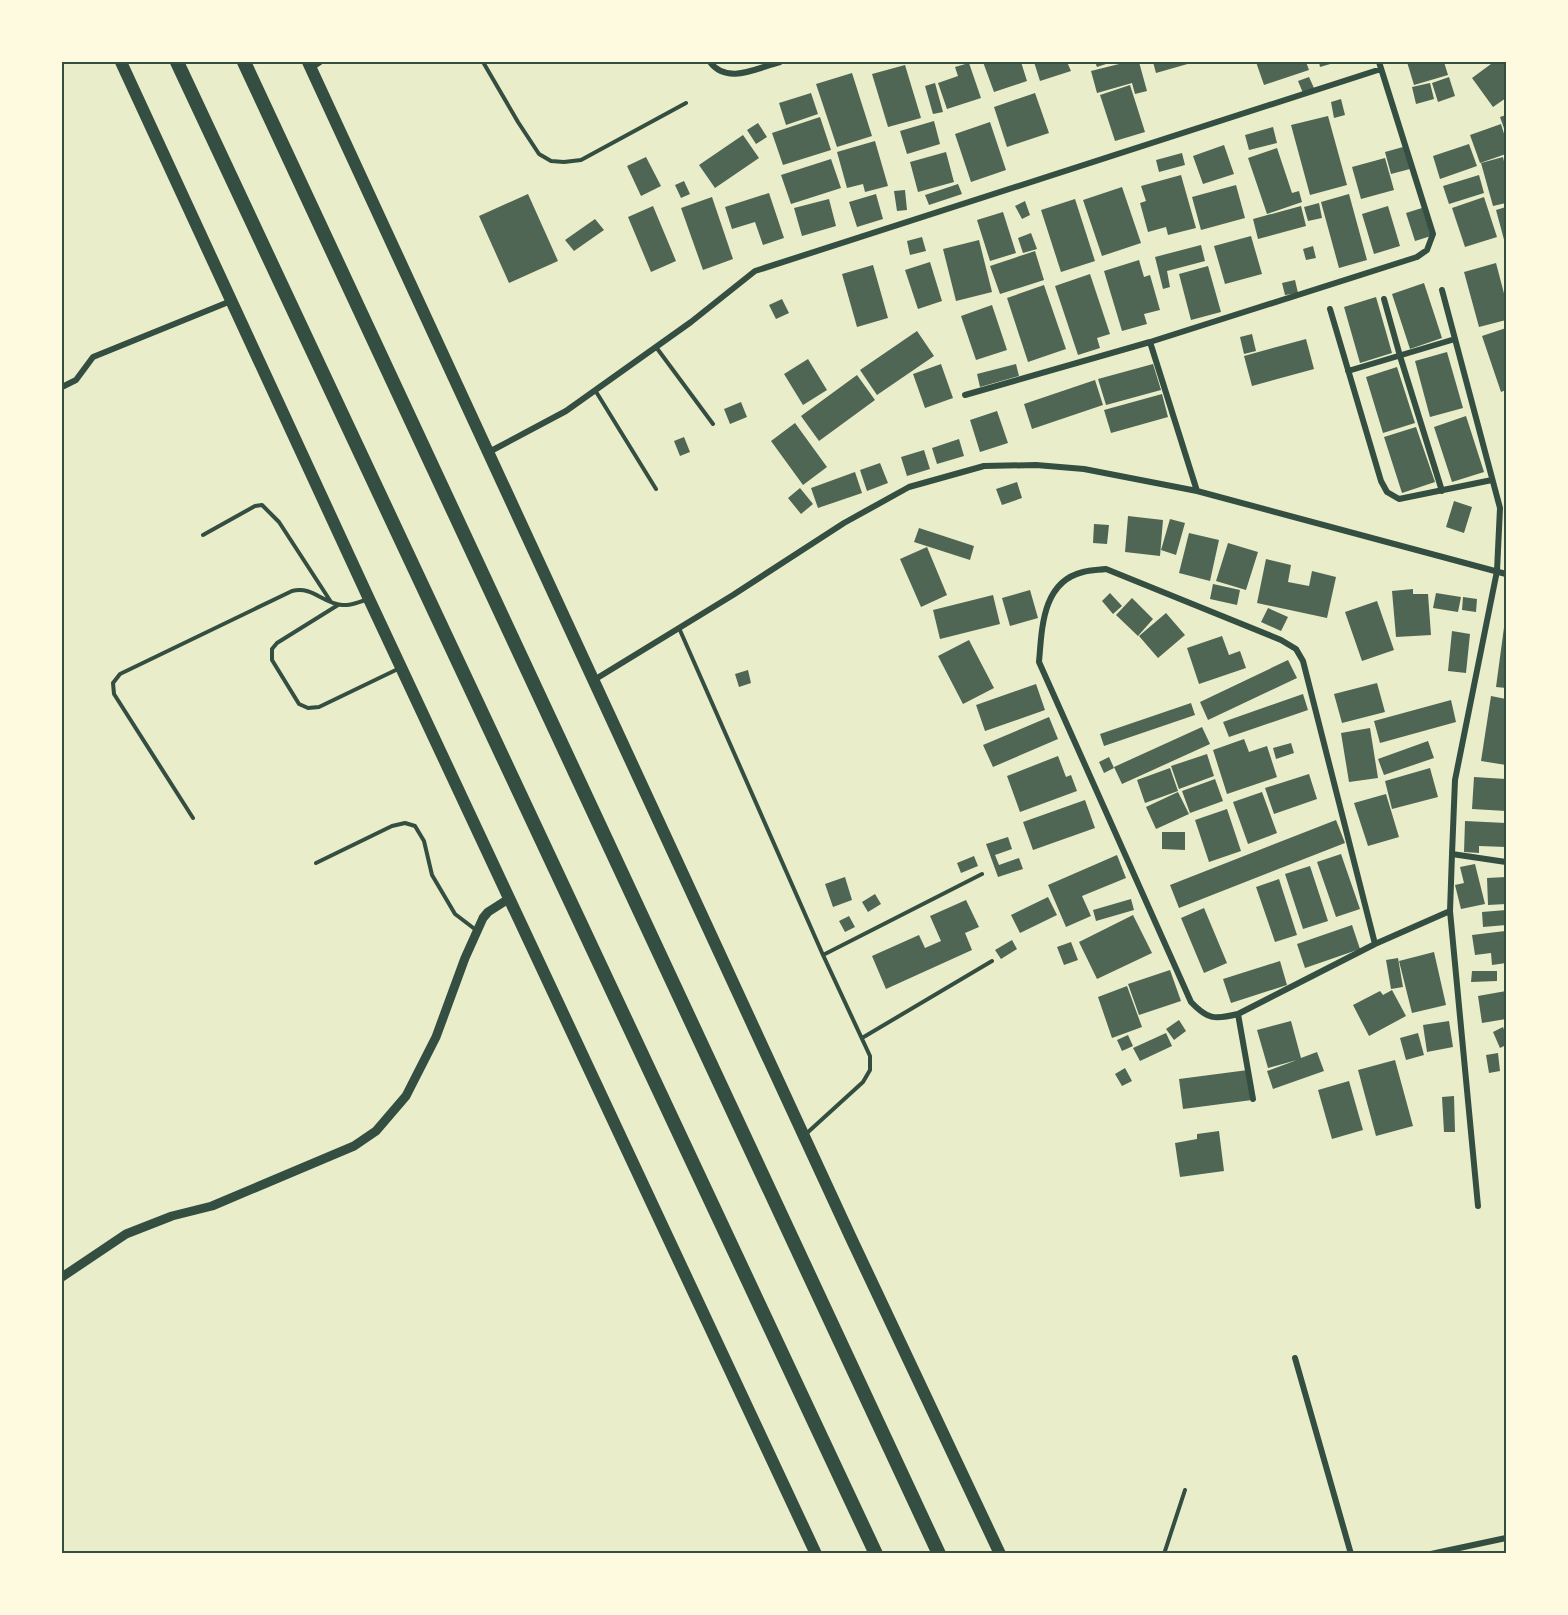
<svg xmlns="http://www.w3.org/2000/svg" width="1568" height="1615" font-family="Inter,sans-serif">
<rect width="100%" height="100%" fill="#e9edc9"/>
<path fill="#4f6655" d="M983,62H1021L1027,81L994,92Z
M1034,62H1067L1071,71L1040,81Z
M1095,62H1112L1097,67Z
M1127,62H1139L1147,91L1135,94L1132,83L1097,93L1091,71Z
M1153,62H1190L1191,63L1156,73Z
M1256,62H1306L1309,70L1264,85Z
M1319,62H1337L1320,67Z
M1407,62H1444L1448,75L1414,85Z
M1489,62H1506V98L1493,107L1472,78L1491,64Z
M969,63L981,98L947,109L938,83L958,76L955,67Z
M905,65L921,118L888,127L872,74Z
M852,73L872,136L837,147L816,84Z
M1309,77L1314,88L1303,93L1298,81Z
M1449,77L1455,96L1438,102L1432,83Z
M935,83L943,112L933,114L925,86Z
M1430,83L1434,99L1416,104L1412,87Z
M1130,85L1145,132L1115,141L1100,95Z
M811,93L818,114L786,125L779,103Z
M1035,93L1049,133L1007,147L994,107Z
M1341,99L1345,115L1334,118L1331,102Z
M1506,115V134L1500,117Z
M1328,116L1347,185L1310,195L1291,125Z
M820,117L831,150L783,165L772,133Z
M934,121L940,144L907,154L900,131Z
M990,122L1006,170L971,182L955,134Z
M758,123L767,137L756,144L747,130Z
M1501,124L1506,140V154L1480,163L1470,135Z
M1273,127L1277,143L1249,150L1245,135Z
M743,135L759,158L715,188L699,165Z
M875,141L888,186L865,192L863,184L847,188L837,152Z
M1469,144L1477,166L1440,179L1433,156Z
M1224,145L1234,174L1203,184L1193,156Z
M1403,147L1410,169L1391,174L1385,152Z
M1277,148L1292,193L1299,191L1302,202L1267,214L1248,158Z
M946,152L954,182L918,192L910,162Z
M1182,153L1185,165L1159,172L1156,160Z
M646,157L661,186L641,196L627,166Z
M1503,157L1506,170V203L1493,206L1481,163Z
M1385,158L1394,190L1361,199L1352,167Z
M831,159L841,188L791,204L781,175Z
M1181,175L1196,228L1168,235L1166,227L1148,232L1140,203L1146,201L1141,186Z
M1479,175L1484,193L1449,204L1443,186Z
M684,181L690,194L681,198L675,185Z
M958,184L962,194L929,205L925,195Z
M1236,185L1245,218L1201,230L1192,197Z
M1122,187L1141,243L1102,256L1083,200Z
M905,190L907,210L897,211L894,191Z
M769,193L784,238L763,245L755,222L732,229L725,207Z
M528,194L558,261L509,283L479,216Z
M876,194L883,219L857,227L849,202Z
M1349,194L1367,260L1339,268L1321,202Z
M712,197L733,259L703,270L681,208Z
M1484,197L1497,237L1465,247L1452,208Z
M829,199L836,226L802,236L794,208Z
M1075,199L1095,261L1061,272L1041,210Z
M1025,201L1030,215L1022,219L1015,206Z
M1319,203L1322,218L1308,221L1304,207Z
M653,206L676,261L651,272L628,217Z
M1301,206L1306,226L1258,239L1253,219Z
M1388,206L1400,246L1374,254L1362,214Z
M1506,207V247L1496,210Z
M1422,208L1431,236L1415,241L1406,213Z
M1003,212L1016,253L990,261L977,220Z
M595,219L604,230L574,251L565,240Z
M1031,233L1037,249L1023,253L1018,238Z
M1251,236L1262,274L1225,284L1214,246Z
M922,237L926,251L910,255L907,241Z
M979,240L992,292L956,301L943,249Z
M1201,245L1205,261L1167,271L1170,287L1163,289L1155,257Z
M1313,246L1316,258L1306,260L1303,249Z
M1035,251L1044,280L1000,294L990,266Z
M1139,260L1144,277L1150,275L1160,310L1144,314L1147,324L1122,331L1104,271Z
M930,262L942,301L918,309L905,270Z
M1496,263L1506,301V320L1479,327L1464,272Z
M873,265L888,318L857,327L842,274Z
M1208,266L1221,312L1191,320L1179,274Z
M1090,274L1110,334L1097,338L1100,348L1078,355L1055,286Z
M1295,280L1298,293L1285,295L1282,283Z
M1424,283L1442,338L1410,349L1392,294Z
M1044,285L1066,349L1028,362L1007,298Z
M1376,297L1392,353L1360,363L1344,307Z
M782,299L789,313L776,319L769,305Z
M992,305L1007,350L976,360L961,316Z
M1506,328V390L1501,392L1482,336Z
M917,331L934,356L877,395L860,370Z
M1252,334L1256,351L1244,354L1240,337Z
M1306,339L1314,369L1252,386L1244,356Z
M1447,352L1463,408L1430,417L1415,361Z
M808,359L827,390L803,405L784,374Z
M941,364L953,398L925,408L913,374Z
M1016,364L1019,376L980,387L977,374Z
M1153,364L1161,390L1106,405L1098,379Z
M1397,367L1415,423L1383,433L1366,377Z
M857,375L875,400L819,441L801,416Z
M1095,380L1103,405L1032,429L1024,404Z
M1162,394L1168,417L1111,433L1104,410Z
M741,402L747,417L730,424L724,409Z
M997,411L1008,443L980,452L970,420Z
M1466,416L1484,472L1452,482L1434,427Z
M795,423L827,467L803,485L771,441Z
M1416,427L1435,482L1402,493L1384,437Z
M684,437L690,452L680,456L674,441Z
M959,439L964,456L937,464L932,448Z
M924,450L930,469L907,476L901,457Z
M880,463L888,483L867,491L860,470Z
M855,472L862,493L818,508L811,488Z
M1017,482L1022,498L1002,505L996,489Z
M800,488L813,504L801,514L788,498Z
M1454,501L1472,507L1464,533L1446,527Z
M1128,516L1163,520L1160,556L1125,552Z
M1170,519L1185,523L1176,555L1161,550Z
M1094,524L1109,525L1107,544L1093,543Z
M919,528L974,546L970,560L914,542Z
M1189,533L1219,540L1210,581L1179,573Z
M1228,543L1258,552L1246,590L1216,581Z
M927,547L947,595L921,607L900,559Z
M1266,559L1291,565L1288,582L1309,586L1312,571L1336,577L1327,618L1257,603Z
M1213,584L1240,590L1237,605L1210,599Z
M1413,589V594H1428L1431,635L1396,637L1392,591Z
M1030,590L1038,618L1010,626L1002,598Z
M1110,593L1122,606L1113,614L1102,601Z
M1436,593L1461,597L1458,612L1433,608Z
M993,595L1000,624L940,639L933,610Z
M1463,597L1477,599L1476,612L1462,610Z
M1132,598L1153,619L1138,636L1116,615Z
M1377,601L1394,650L1362,661L1345,612Z
M1268,608L1288,617L1281,631L1261,622Z
M1166,613L1185,635L1158,658L1139,636Z
M1505,620H1506V688L1496,687Z
M1452,631L1470,634L1466,673L1448,671Z
M1222,636L1229,655L1240,651L1246,668L1199,684L1187,648Z
M969,640L994,688L963,704L938,656Z
M1288,660L1297,678L1208,720L1200,702Z
M748,670L751,683L739,687L735,674Z
M1377,683L1385,712L1342,723L1334,694Z
M1036,684L1045,710L985,731L976,705Z
M1303,694L1308,710L1229,737L1223,722Z
M1491,696L1506,699V765L1481,761Z
M1451,700L1456,722L1380,743L1374,721Z
M1191,703L1195,715L1104,746L1100,734Z
M1049,717L1058,739L993,767L983,745Z
M1202,727L1210,744L1122,784L1114,767Z
M1370,728L1378,778L1349,782L1341,733Z
M1244,739L1249,752L1267,746L1277,777L1227,794L1213,750Z
M1428,741L1434,758L1384,775L1378,759Z
M1291,743L1294,753L1276,759L1273,748Z
M1207,754L1214,776L1179,789L1171,766Z
M1058,756L1066,777L1071,775L1077,791L1020,812L1007,776Z
M1109,757L1114,768L1104,773L1099,762Z
M1170,768L1178,791L1145,803L1137,780Z
M1430,768L1438,797L1392,809L1385,781Z
M1309,774L1317,799L1274,814L1265,788Z
M1474,777L1506,779V811L1472,809Z
M1215,779L1223,801L1190,813L1182,791Z
M1178,792L1189,814L1156,829L1146,807Z
M1262,792L1277,833L1248,844L1233,802Z
M1386,794L1399,837L1368,846L1354,803Z
M1085,800L1095,828L1033,850L1023,822Z
M1227,809L1241,851L1209,862L1195,820Z
M1336,820L1345,843L1179,908L1170,885Z
M1465,821L1506,823V847L1479,846V853L1464,852Z
M1162,832H1185V850L1162,849Z
M1008,837L1012,849L995,855L999,865L1019,858L1023,869L998,877L986,844Z
M1341,854L1360,909L1336,917L1317,862Z
M1117,855L1126,878L1082,896L1091,916L1066,927L1048,885Z
M974,856L978,866L961,873L957,863Z
M1475,864L1485,904L1461,909L1455,885L1464,883L1460,867Z
M1310,866L1328,921L1303,929L1285,874Z
M845,877L852,900L833,907L825,884Z
M1506,877V904L1488,905L1487,878Z
M1279,879L1297,935L1275,942L1256,887Z
M875,894L881,904L868,912L862,902Z
M1048,897L1057,915L1020,933L1011,915Z
M1131,899L1134,910L1096,921L1093,910Z
M966,900L979,927L965,933L972,950L886,989L872,956L919,935L925,948L941,941L930,916Z
M1204,908L1227,963L1204,973L1181,918Z
M1506,910V925L1483,927L1482,912Z
M1133,915L1152,953L1097,979L1079,942Z
M849,916L855,927L845,932L839,921Z
M1352,925L1360,949L1305,968L1297,944Z
M1504,927H1506V963L1492,965L1491,953L1475,955L1472,935L1505,931Z
M1012,940L1017,949L1001,959L995,950Z
M1071,942L1078,960L1064,965L1057,947Z
M1434,952L1446,1005L1412,1013L1399,961Z
M1398,958L1403,987L1391,989L1386,960Z
M1280,961L1287,985L1231,1003L1223,979Z
M1170,970L1181,1001L1139,1015L1128,984Z
M1472,971H1497V981L1471,982Z
M1127,986L1142,1027L1112,1038L1098,997Z
M1392,990L1406,1016L1369,1036L1353,1005L1380,991L1383,995Z
M1506,991V1019L1482,1023L1478,996Z
M1179,1020L1186,1031L1174,1040L1166,1029Z
M1291,1021L1301,1058L1317,1052L1324,1071L1273,1089L1267,1071L1297,1060L1268,1068L1257,1030Z
M1449,1021L1453,1047L1427,1052L1423,1025Z
M1503,1027L1506,1035V1045L1500,1048L1493,1032Z
M1166,1033L1172,1046L1140,1061L1133,1048Z
M1418,1033L1424,1055L1406,1060L1400,1038Z
M1128,1035L1133,1046L1122,1051L1117,1040Z
M1498,1053L1500,1071L1489,1073L1486,1055Z
M1395,1060L1413,1126L1376,1136L1358,1070Z
M1125,1068L1132,1081L1122,1086L1115,1074Z
M1248,1070L1252,1100L1183,1109L1179,1079Z
M1349,1081L1363,1130L1332,1139L1318,1090Z
M1454,1096L1455,1132H1444L1442,1097Z
M1219,1131L1224,1171L1180,1177L1175,1143L1197,1139V1134Z"/>
<g fill="none" stroke-linecap="round" stroke-linejoin="round">
<path stroke="#344e41" stroke-width="4" d="M483,62L518,122L539,154L551,161L564,162L581,160L686,103
M656,347L713,424
M595,390L656,489
M203,535L255,506L262,505L279,522L331,602
M338,605L277,643L272,649V660L299,704L308,708L319,707L400,668
M679,628L823,955L870,1056V1070L863,1082L807,1133
M193,818L114,694L113,683L120,674L292,591C313,586 322,603 342,605C350,606 358,602 366,600
M316,863L392,826L405,823L415,826L424,841L432,875L455,914L476,930
M823,955L982,874
M862,1038L992,961
M1164,1554L1185,1490"/>
<path stroke="#344e41" stroke-width="6" d="M710,62C727,85 757,68 780,62
M311,68L320,62
M1442,290L1500,508L1497,571L1455,780L1452,854L1450,911L1478,1206
M1384,299L1400,356L1442,491
M1330,309L1381,481L1387,492L1399,499L1492,480
M1150,342L1197,491
M1348,371L1455,339
M62,387L76,380L93,357L231,301
M965,395L1150,342L1417,257L1427,250L1433,234L1379,62
M489,452L566,411L691,322L755,271L1381,69
M594,680L733,595L844,523L909,487L984,466L1036,465L1084,469L1197,491L1506,574
M1452,854L1506,862
M1375,944L1303,661L1296,649L1281,640L1106,569C1099,570 1090,570 1083,572C1042,582 1042,628 1039,662L1191,1002C1207,1019 1214,1020 1238,1014L1375,944L1450,911
M1238,1014L1253,1099
M1295,1358L1351,1554
M1431,1554L1506,1538"/>
<path stroke="#344e41" stroke-width="9" d="M62,1277L126,1234L172,1216L212,1206L354,1146L376,1131L406,1096L436,1037L465,958L483,918L488,912L510,898"/>
<path stroke="#344e41" stroke-width="12" d="M121,62L369,599L816,1554
M308,62L851,1238L1000,1554"/>
<path stroke="#344e41" stroke-width="14" d="M177,62L876,1554
M244,62L939,1554"/>
</g>
<rect width="1568" height="1615" fill="none" stroke="#fefae0" stroke-width="126"/>
<rect x="63" y="63" width="1442" height="1489" fill="none" stroke="#344e41" stroke-width="2"/>
</svg>
